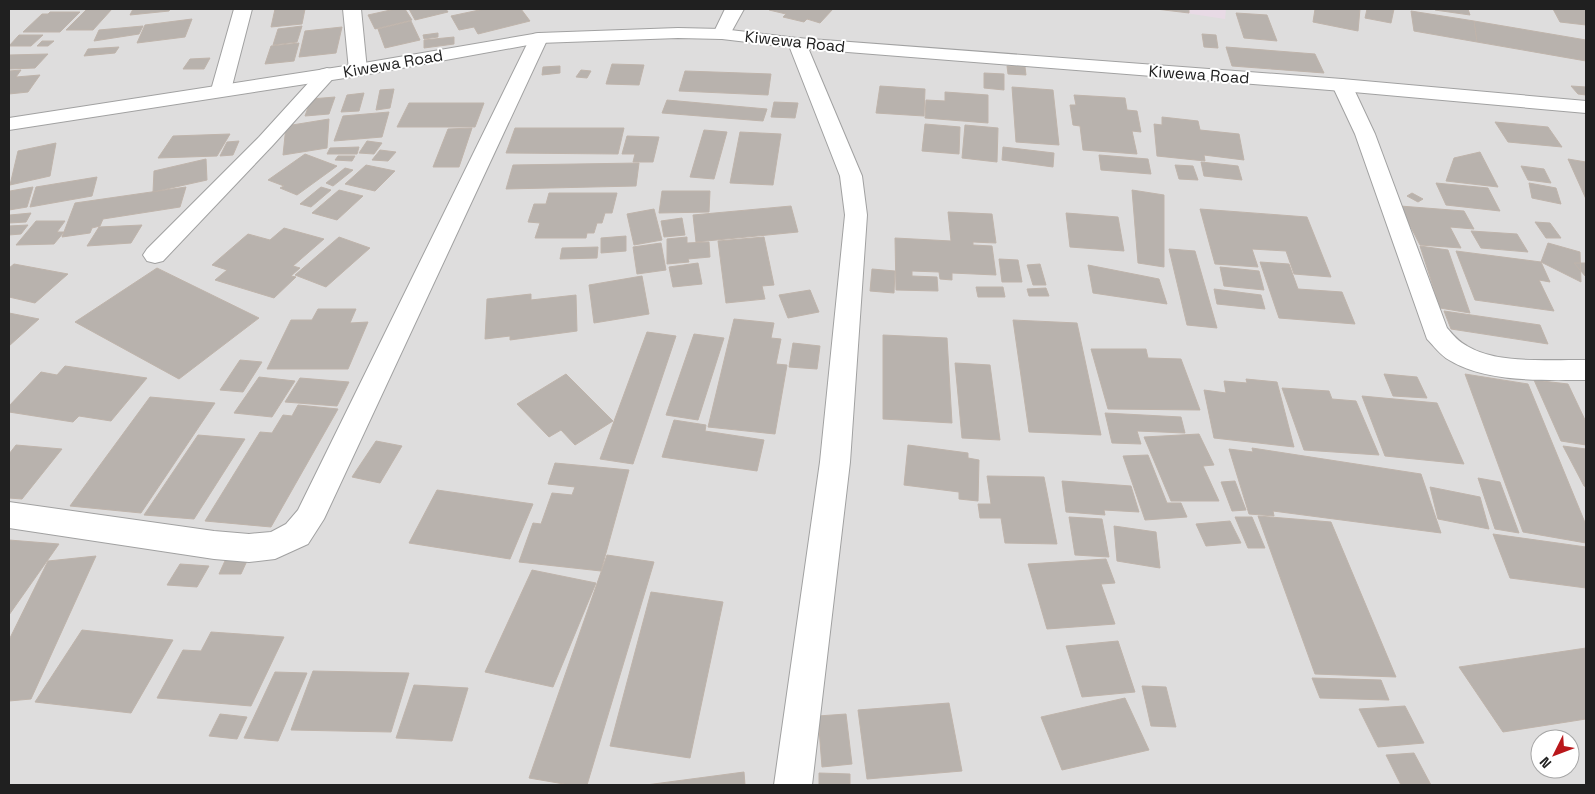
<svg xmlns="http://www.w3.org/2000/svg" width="1595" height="794" font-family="'Space Grotesk',sans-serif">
<rect width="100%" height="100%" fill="#efede7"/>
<path fill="#dedddd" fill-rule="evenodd" d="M9,9H1586V785H9ZM1540,739H1570V769H1540Z"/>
<path fill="#e8dae5" d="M1159,9H1226L1225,19Z"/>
<path fill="#b8b2ad" stroke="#bfb4ab" d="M87,9H112L93,30H66Z
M133,9H170L169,11L130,15Z
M275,9H305L302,24L271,27Z
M395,9H405L412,20L375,29L368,15Z
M409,9H446L448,12L415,20Z
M484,9H521L530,21L478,34L474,27L459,30L451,16Z
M770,9H833L820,23L807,19L804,22L783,17L786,14L769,10Z
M1156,9H1189V13Z
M1315,9H1360L1358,31L1313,22Z
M1367,9H1394L1391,23L1365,18Z
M1435,9H1468L1470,15L1435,10Z
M1553,9H1586V25L1560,22Z
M1411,11L1474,21L1477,42L1414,31Z
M50,12H80L60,32H23L42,14H48Z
M1236,13L1267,15L1277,41L1244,38Z
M192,19L185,37L137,43L145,25Z
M411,21L420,40L385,48L378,29Z
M1474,21L1586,40V61L1477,42Z
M143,26L139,34L94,41L99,30Z
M302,26L297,42L273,45L278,29Z
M342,27L336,53L299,57L305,31Z
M438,33V37L424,39L423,35Z
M1202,34L1216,35L1218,48L1204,47Z
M19,35H43L31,46H9Z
M454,37V44L424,48V40Z
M42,41H54L48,46H37Z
M299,43L294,61L265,64L271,46Z
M119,47L115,53L84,56L88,49Z
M1226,47L1315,54L1324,73L1232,66Z
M48,54L35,68L9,69V55Z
M210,58L204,69H183L190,59Z
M612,64L644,65L639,85L606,84Z
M560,66V73L542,75L543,67Z
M1007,66L1025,67L1026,75L1008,74Z
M21,70L16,77L40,75L28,92L9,94V71Z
M581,70L591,71L587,78L576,77Z
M685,71L771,74L768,95L679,91Z
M984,73L1004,74V90L984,88Z
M880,86L925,89L924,116L876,113Z
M1571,86L1586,87V95L1578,94Z
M1012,87L1053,90L1059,145L1016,142Z
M394,89L390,108L376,110L380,90Z
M945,92L988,95V123L925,118L926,100L945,101Z
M364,93L359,111L341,112L347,95Z
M1074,95L1125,98L1127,110L1137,111L1141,132L1132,131L1137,154L1083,150L1080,126L1073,125L1070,105H1076Z
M335,97L329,114L305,116L311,99Z
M667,100L767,109L763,121L662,113Z
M774,102L798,103L795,118L771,117Z
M409,103H484L475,127H397Z
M389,112L382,137L334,141L343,116Z
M1162,117L1198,121L1200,130L1239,134L1244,160L1204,155L1205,161L1157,156L1154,124L1162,125Z
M329,119L327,148L283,155L286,126Z
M1495,122L1548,127L1562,147L1508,142Z
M925,124L960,127L959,154L922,151Z
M965,125L998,128L997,162L962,158Z
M472,128L459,167H433L448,129Z
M515,128H624L618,154L506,153Z
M704,130L727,132L714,179L690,177Z
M740,132L781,134L773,185L730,183Z
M230,134L217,156L158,158L173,136Z
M627,136L659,137L653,162H633L635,154H622Z
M239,141L233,155L220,156L227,142Z
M367,141L382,143L374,154L359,153Z
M56,143L50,176L10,185L18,151Z
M359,147L357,154H327L330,148Z
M1003,147L1054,153L1053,167L1002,160Z
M380,150L396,152L388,161L372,160Z
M1480,152L1498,187L1446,181L1454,158Z
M305,154L337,166L297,195L280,188L284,186L268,180Z
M1099,155L1148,159L1151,174L1101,170Z
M338,156H355L352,161L335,160Z
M206,159L207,180L153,192L154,171Z
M1568,159L1586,162V199Z
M1201,162L1238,166L1242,180L1204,176Z
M639,163L636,186L506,189L513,165Z
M366,165L395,171L375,191L345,184Z
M1175,165L1193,166L1198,180L1179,179Z
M1521,166L1544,169L1551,183L1528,180Z
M345,168L353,170L333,186L326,183Z
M97,177L92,196L30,207L36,187Z
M1436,183L1488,188L1500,211L1446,205Z
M1529,183L1556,188L1561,204L1532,198Z
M33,187L27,207L9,210L10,191Z
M186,187L180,207L103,219L100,226L92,228L90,233L62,237L75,203Z
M321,187L331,190L311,207L300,204Z
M339,190L363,196L337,220L312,213Z
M1132,190L1164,195V267L1138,263Z
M662,191H710L709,212L659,213Z
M549,193H617L612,213H605L602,223H597L594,233H587L586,238H535L540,223L528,222L534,204H546Z
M1412,193L1423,199L1418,202L1407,196Z
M791,206L798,232L696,242L693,215Z
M1400,206L1464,211L1474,229L1450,227L1461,248L1420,245Z
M654,209L662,240L634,245L627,214Z
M1200,209L1307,217L1331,277L1294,274L1286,251L1252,249L1258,267L1215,264Z
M948,212L992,214L996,243L973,242V245L992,246L996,275L952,273V280L940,279L939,272L912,271V276L937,277L938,291L896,290L895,238L951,241Z
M31,213L26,222L9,223L10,215Z
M1066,213L1118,217L1124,251L1070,247Z
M682,218L685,235L664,237L661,221Z
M36,221H65L57,232H64L54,244L16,245Z
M1535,222L1550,223L1561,238H1546Z
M28,225L21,234L9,235V226Z
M142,225L131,243L87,246L99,227Z
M284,228L324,239L293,266L300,268L291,276L296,277L274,298L215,280L227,270L212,265L248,234L270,240Z
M1471,231L1517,234L1528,252L1481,248Z
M626,236V251L601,253V238Z
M339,237L370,248L326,287L295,275Z
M687,237V243L709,242L710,257L688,259L689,262L667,264V239Z
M764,237L774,285L762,286L765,299L726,303L718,241Z
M661,243L666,270L637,274L633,247Z
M1548,243L1580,252L1581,282L1541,262Z
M1420,246L1448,250L1470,313L1440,308Z
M598,247L597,258L560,259L562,248Z
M1169,249L1195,251L1217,328L1187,325Z
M1456,251L1541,262L1550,282L1539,280L1554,311L1475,300Z
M999,259L1018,260L1022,282H1002Z
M1260,262L1289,264L1298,289L1342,292L1355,324L1279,318Z
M698,263L702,284L673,287L669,267Z
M1574,263H1586V277Z
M14,264L68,274L35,303L9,297V268Z
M1040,264L1046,285H1033L1027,265Z
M1088,265L1159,279L1167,304L1093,293Z
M1220,267L1259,271L1264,290L1224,286Z
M157,268L259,318L179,379L75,322Z
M872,269L895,271L894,293L870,291Z
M642,276L649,314L594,323L589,285Z
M976,287H1003L1005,297H978Z
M1046,288L1049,296H1029L1027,289Z
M1214,289L1261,295L1265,309L1217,304Z
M810,290L819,312L788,318L779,295Z
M531,294V300L576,295L577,331L510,340V336L485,339L487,299Z
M318,309H356L350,323L368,322L348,369H267L291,320H312Z
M1444,311L1540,325L1548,344L1451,329Z
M9,313L39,319L9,346Z
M734,319L774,323L771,338L781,339L776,364L787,365L775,434L708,427Z
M1013,320L1077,323L1101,435L1029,432Z
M647,332L676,336L633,464L600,459Z
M694,334L724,338L698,420L666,415Z
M883,335L947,338L952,423L883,419Z
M793,343L820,346L817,369L789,367Z
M1091,349H1146L1148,358L1181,359L1200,410L1108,409Z
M240,360L262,362L243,392L220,390Z
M955,363L990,365L1000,440L962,438Z
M65,366L147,378L111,421L79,416L73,422L9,412V406L41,372L57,375Z
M566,374L613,421L575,445L561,430L549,437L517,404Z
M1384,374L1417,377L1427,398L1393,396Z
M1465,374L1528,384L1586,525V543L1523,532Z
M259,377L295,381L272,417L234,413Z
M300,378L349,382L337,406L285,402Z
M1246,379L1277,382L1294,447L1214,438L1204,390L1226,393L1224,381L1247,383Z
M1534,380L1568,384L1586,422V445L1561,441Z
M1282,388L1329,391L1332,399L1356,401L1379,455L1304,450Z
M1362,396L1437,403L1464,464L1385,456Z
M150,397L215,403L141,513L70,506Z
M298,405L338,409L271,527L205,521L260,432L272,433L283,415L292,416Z
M1105,413L1181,417L1185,433L1137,431L1141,444L1112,443Z
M674,420L706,425L705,431L764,440L757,471L662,457Z
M1199,434L1214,465L1203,466L1219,501H1171L1144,437Z
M198,435L245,439L194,519L144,515Z
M376,441L402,446L380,483L352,477Z
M16,445L62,449L22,499L9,498V454Z
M908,445L968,453V458L979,460L978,501L959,499V492L904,485Z
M1563,446L1586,449V487L1584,486Z
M1252,448L1421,474L1441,533L1273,511L1274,516L1249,514L1229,449L1253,452Z
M1148,455L1167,503H1181L1187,517L1145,520L1123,456Z
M555,463L629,470L601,571L519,562L533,523L541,524L552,493L572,495L575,487L548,484Z
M987,476L1044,477L1057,544L1005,543L1001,518H980L978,504H991Z
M1478,478L1500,482L1519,533L1495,529Z
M1062,481L1131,486L1139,512L1104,510L1105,515L1066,512Z
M1235,481L1246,510L1232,511L1221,482Z
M1430,487L1480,497L1489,529L1438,519Z
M437,490L533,504L510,559L409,543Z
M1258,516L1331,522L1396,677L1315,674Z
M1069,517L1102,519L1109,557L1075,555Z
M1235,517H1252L1265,548H1248Z
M1230,521L1241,543L1206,546L1196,524Z
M1114,526L1156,532L1160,568L1117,561Z
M1493,534L1586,547V588L1510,578Z
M9,540L59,544L9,615Z
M229,552H251L241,574H219Z
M607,555L654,562L587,785H570L529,778Z
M96,556L31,699L9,701V640L48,561Z
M1106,559L1115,583L1101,584L1115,624L1047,629L1028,564Z
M180,564L209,566L197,587L167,585Z
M532,570L596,583L553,687L485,672Z
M651,592L723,602L690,758L610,746Z
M82,630L173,640L131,713L35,702Z
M211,632L284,637L251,706L157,698L183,650L201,651Z
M1118,641L1135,692L1082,697L1066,646Z
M1586,648V719L1503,732L1459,667Z
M313,671L409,673L391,732L291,730Z
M275,672L307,673L278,741L244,738Z
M1312,678L1381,680L1389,700L1320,698Z
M414,685L468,688L452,741L396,738Z
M1142,686L1166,687L1176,727L1151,726Z
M1125,698L1149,750L1062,770L1041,717Z
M949,703L962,771L867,779L858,710Z
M1405,706L1424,743L1378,747L1359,709Z
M220,714L247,717L237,739L209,736Z
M846,714L852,764L822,767L818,716Z
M1414,753L1431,785H1401L1386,755Z
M744,772L745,785H646Z
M819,773L850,774V785H819Z"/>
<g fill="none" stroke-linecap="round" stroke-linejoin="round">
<g stroke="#a1a1a1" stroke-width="2">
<path id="minor" d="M234,9H252L231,90L228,94L221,96L214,94L211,90Z
M343,9H361L367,70L365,74L358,76L351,74L349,70Z
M725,9H744L728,38L722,39L716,38L713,34Z
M539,33L545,34L548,38L324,519L308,544L275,559L249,562L214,559L9,528V502L214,531L249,534L271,532L286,524L298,510L530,38L533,34Z
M797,38L803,39L806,43L862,176L867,215L850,462L812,785H774L820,462L845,215L840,176L788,43L791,39Z
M327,68L334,70L337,74L273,145L163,261L155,263L147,261L143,255L147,249L259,137L320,70Z
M1342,79L1349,81L1352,85L1375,134L1447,328C1453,335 1459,342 1467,346C1498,365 1551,359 1586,360V380C1544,380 1486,383 1449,360C1440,355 1434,346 1427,339L1355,134L1332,85L1335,81Z"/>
</g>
<g stroke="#a1a1a1" stroke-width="2">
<path id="tertiary" d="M678,28L722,29L797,38L1342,79L1586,101V113L1342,91L797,48L722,39L678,38L539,43L358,76L9,130V118L358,64L539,33Z"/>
</g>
<use href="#minor" fill="#fff" fill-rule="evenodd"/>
<use href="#tertiary" fill="#fff" fill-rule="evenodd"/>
</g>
<g text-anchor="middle" stroke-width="4" stroke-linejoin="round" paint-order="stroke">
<g font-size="16" fill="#202020" stroke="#fff">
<text transform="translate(795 41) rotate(6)" y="6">Kiwewa Road</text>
<text transform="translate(393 63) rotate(-10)" y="6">Kiwewa Road</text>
<text transform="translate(1199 74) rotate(4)" y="6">Kiwewa Road</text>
</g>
</g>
<rect width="1595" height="794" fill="none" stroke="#202020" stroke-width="20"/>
<g transform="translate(1555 754) rotate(228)"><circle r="24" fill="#ffffff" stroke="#a6a6a6"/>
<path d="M0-4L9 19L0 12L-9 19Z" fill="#b9171b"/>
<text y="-8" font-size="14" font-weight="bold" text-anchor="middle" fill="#202020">N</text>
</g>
</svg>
